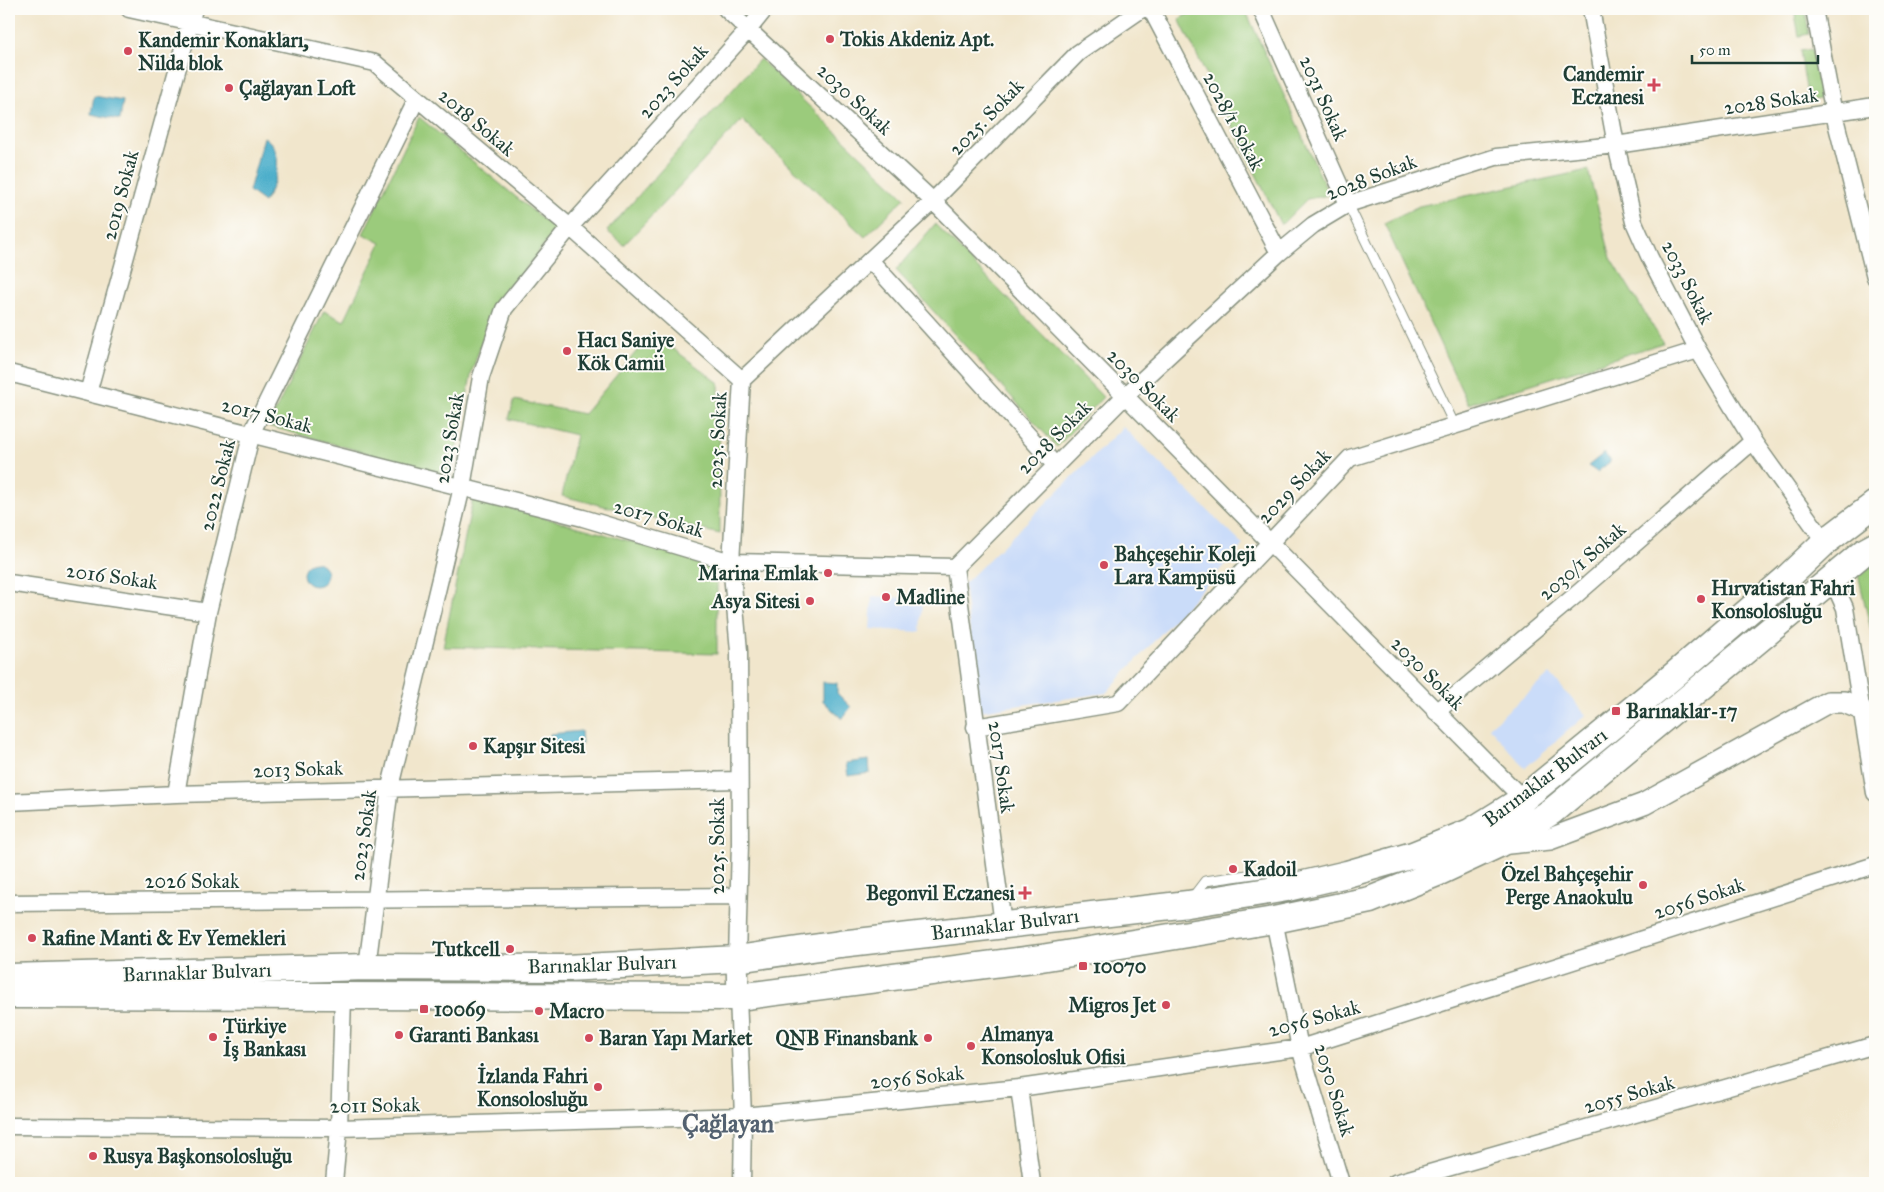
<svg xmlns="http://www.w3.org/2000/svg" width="1884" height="1192" font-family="'IM FELL Great Primer',serif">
<rect width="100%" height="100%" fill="#fdfcf7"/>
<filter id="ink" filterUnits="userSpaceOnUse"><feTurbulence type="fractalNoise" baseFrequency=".02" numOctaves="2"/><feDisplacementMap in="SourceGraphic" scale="10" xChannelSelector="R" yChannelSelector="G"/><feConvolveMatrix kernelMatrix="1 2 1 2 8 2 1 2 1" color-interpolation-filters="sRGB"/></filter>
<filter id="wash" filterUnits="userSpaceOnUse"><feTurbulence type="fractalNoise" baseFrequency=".0096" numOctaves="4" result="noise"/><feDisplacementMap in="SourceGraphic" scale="20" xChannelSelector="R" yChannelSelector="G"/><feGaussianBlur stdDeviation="1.12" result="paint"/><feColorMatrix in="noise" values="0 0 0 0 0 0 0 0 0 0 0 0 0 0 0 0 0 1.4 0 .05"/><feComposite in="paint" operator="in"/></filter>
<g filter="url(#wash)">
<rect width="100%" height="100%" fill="#f1e6cc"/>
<path fill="#cadcf9" d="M1123,427L1243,545L1106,693L980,711L964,584Z
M872,596L923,599L921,632L870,629Z
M1550,674L1586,715L1525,768L1489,727Z"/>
<path fill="#9bcb7b" stroke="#5d8458" d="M1198,9H1245L1329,195L1307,199L1281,225L1179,19Z
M1794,9H1805L1809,34L1799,36Z
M1812,49L1820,99L1808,101L1800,51Z
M760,59L905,198L865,237L742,120L624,245L607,231Z
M419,117L556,230L493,310L472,371L451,476L268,426L324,311L344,321L381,243L363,234Z
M1588,170L1611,258L1663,343L1468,404L1384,223L1419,206Z
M935,224L1103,397L1057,447L896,270Z
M652,333L719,383L720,534L562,496L576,435L509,419L514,400L584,414Z
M473,498L717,565V654L443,647Z
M1875,564V648L1858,574Z"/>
<path fill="#4baeca" stroke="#35767f" d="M94,96L123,101L120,120L91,114Z
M264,137C287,151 276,185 264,202L249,191Z
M1604,453L1611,461L1597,472L1588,466Z
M303 574a12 12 0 1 1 24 0a12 12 0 1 1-24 0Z
M823,682L837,683V693L851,707L842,719L823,701Z
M581,731L582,744L552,748L550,734Z
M869,760L870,773L848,776L846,763Z"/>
</g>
<g filter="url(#ink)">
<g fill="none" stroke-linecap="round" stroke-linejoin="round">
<g stroke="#889280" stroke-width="11">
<path id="service" d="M1348,204L1455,426
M1192,898L1205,881L1268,872L1283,884"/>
</g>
<g stroke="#889280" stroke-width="19">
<path id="minor" d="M129,9L375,63L570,227L742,380
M726,9L933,201L1523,799
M1151,9L1279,253
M1261,9L1348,204
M1591,9L1616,145L1634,222L1650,258L1698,350L1753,441L1825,542
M1814,9L1834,114L1875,277
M870,260L1056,466
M9,373L583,518L731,562L955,567L1003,924
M88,393L194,9
M955,567L1125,396L1279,253L1313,225L1348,204L1496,157L1616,145L1875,106
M1832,579L1845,608L1875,793
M9,583L208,612
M1436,712L1577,594L1753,441
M975,727L1118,703L1350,458L1698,350
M176,794L208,612L252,432L416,100
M9,802L176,794L738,780
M9,903L738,896
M1274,920L1300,1048L1341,1183
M737,959L740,843L739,651L731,562L742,380L933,201L1078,53L1142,9
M367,967L390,787L462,487L481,377L504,309L570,227L749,29L765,9
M738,997L743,1116L742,1183
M1019,1088L1032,1183
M9,1126L339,1128L743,1116L1019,1088L1300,1048L1875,865
M334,1183L339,1128L343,997
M1395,1183L1875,1045"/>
</g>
<g stroke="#889280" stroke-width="24">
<path id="tertiary" d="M1499,844L1550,839L1644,804L1828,702H1844L1861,709
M737,959L738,997"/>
</g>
<g stroke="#889280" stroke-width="29">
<path id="primary" d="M9,977L367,967L566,968L737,959L840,944L1188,904L1287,888L1347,874L1413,855L1470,832L1523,799L1672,677L1787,578L1825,542L1875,504
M9,995L738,997L1041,958L1274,920L1370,900L1437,873L1499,844L1551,812L1864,552L1875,546"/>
</g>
<use href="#service" stroke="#fff" stroke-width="9"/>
<use href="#minor" stroke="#fff" stroke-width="16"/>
<use href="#tertiary" stroke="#fff" stroke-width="21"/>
<use href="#primary" stroke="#fff" stroke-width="26"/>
</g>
</g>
<g fill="#d1495b" stroke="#fdfcf7" stroke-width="2">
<circle cx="830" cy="39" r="5"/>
<circle cx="128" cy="51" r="5"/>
<path d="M1651.5 77.5h5v5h5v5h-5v5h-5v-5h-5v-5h5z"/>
<circle cx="229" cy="88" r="5"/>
<circle cx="567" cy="351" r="5"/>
<circle cx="1104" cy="565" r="5"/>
<circle cx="828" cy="573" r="5"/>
<circle cx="886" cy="597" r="5"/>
<circle cx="1701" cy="599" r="5"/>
<circle cx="810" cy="601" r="5"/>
<rect x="1611" y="706" width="10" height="10" rx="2.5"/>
<circle cx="473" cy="746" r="5"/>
<circle cx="1233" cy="869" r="5"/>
<circle cx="1643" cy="885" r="5"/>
<path d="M1022.5 885.5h5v5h5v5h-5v5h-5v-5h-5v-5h5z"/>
<circle cx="32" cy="938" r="5"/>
<circle cx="510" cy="949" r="5"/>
<rect x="1078" y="961" width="10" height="10" rx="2.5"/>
<circle cx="1166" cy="1005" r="5"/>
<rect x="419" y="1004" width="10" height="10" rx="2.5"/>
<circle cx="539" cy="1011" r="5"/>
<circle cx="399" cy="1035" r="5"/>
<circle cx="213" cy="1037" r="5"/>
<circle cx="589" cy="1038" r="5"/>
<circle cx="928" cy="1038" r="5"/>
<circle cx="971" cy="1046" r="5"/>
<circle cx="598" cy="1087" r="5"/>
<circle cx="93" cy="1156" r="5"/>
</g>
<g text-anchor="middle" stroke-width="4" stroke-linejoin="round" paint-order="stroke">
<g font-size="20" font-weight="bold" fill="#1f3d34" stroke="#fdfcf7" text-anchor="start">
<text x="840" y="46">Tokis Akdeniz Apt.</text>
<text x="138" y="47">Kandemir Konakları,<tspan x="138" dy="23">Nilda blok</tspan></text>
<text x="1644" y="81" text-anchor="end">Candemir<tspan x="1644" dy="23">Eczanesi</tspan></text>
<text x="239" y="95">Çağlayan Loft</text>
<text x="577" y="347">Hacı Saniye<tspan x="577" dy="23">Kök Camii</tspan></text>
<text x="1114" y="561">Bahçeşehir Koleji<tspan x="1114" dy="23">Lara Kampüsü</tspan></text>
<text x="818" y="580" text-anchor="end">Marina Emlak</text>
<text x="1711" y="595">Hırvatistan Fahri<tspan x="1711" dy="23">Konsolosluğu</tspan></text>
<text x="896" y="604">Madline</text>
<text x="800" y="608" text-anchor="end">Asya Sitesi</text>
<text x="1626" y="718">Barınaklar-17</text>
<text x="483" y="753">Kapşır Sitesi</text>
<text x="1243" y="876">Kadoil</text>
<text x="1633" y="881" text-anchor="end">Özel Bahçeşehir<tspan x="1633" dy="23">Perge Anaokulu</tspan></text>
<text x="1015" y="900" text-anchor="end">Begonvil Eczanesi</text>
<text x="42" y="945">Rafine Manti &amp; Ev Yemekleri</text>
<text x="500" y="956" text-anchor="end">Tutkcell</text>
<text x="1093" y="973">10070</text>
<text x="1156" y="1012" text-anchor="end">Migros Jet</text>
<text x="434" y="1016">10069</text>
<text x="549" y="1018">Macro</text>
<text x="223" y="1033">Türkiye<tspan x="223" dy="23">İş Bankası</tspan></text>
<text x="981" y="1041">Almanya<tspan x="981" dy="23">Konsolosluk Ofisi</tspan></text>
<text x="409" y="1042">Garanti Bankası</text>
<text x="599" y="1045">Baran Yapı Market</text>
<text x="918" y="1045" text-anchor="end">QNB Finansbank</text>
<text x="588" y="1083" text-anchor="end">İzlanda Fahri<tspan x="588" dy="23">Konsolosluğu</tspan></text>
<text x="103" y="1163">Rusya Başkonsolosluğu</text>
</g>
<g font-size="20" fill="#1f3d34" stroke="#fdfcf7">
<text transform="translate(673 81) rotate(-48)" y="7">2023 Sokak</text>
<text transform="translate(1324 98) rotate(66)" y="7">2031 Sokak</text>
<text transform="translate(855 99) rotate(43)" y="7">2030 Sokak</text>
<text transform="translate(1771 101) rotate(-8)" y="7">2028 Sokak</text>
<text transform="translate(986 117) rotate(-46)" y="7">2025. Sokak</text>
<text transform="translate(1234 121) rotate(62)" y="7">2028/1 Sokak</text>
<text transform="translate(477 122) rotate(40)" y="7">2018 Sokak</text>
<text transform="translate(1371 177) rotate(-21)" y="7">2028 Sokak</text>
<text transform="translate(120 195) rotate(-75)" y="7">2019 Sokak</text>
<text transform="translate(1688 282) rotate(63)" y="7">2033 Sokak</text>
<text transform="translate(1144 385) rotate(45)" y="7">2030 Sokak</text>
<text transform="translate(267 415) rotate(14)" y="7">2017 Sokak</text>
<text transform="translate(1054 437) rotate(-45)" y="7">2028 Sokak</text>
<text transform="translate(449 438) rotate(-80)" y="7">2023 Sokak</text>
<text transform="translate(717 440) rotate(-87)" y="7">2025. Sokak</text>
<text transform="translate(217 485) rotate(-76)" y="7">2022 Sokak</text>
<text transform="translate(1294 486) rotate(-46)" y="7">2029 Sokak</text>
<text transform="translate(659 518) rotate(16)" y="7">2017 Sokak</text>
<text transform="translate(1582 561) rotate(-41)" y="7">2030/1 Sokak</text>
<text transform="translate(112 576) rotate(8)" y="7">2016 Sokak</text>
<text transform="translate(1428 673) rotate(45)" y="7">2030 Sokak</text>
<text transform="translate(1002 767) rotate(82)" y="7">2017 Sokak</text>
<text transform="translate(298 769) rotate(-2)" y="7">2013 Sokak</text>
<text transform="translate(1545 777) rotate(-37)" y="7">Barınaklar Bulvarı</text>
<text transform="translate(363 835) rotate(-82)" y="7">2023 Sokak</text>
<text transform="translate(717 846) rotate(-90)" y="7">2025. Sokak</text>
<text x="192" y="888">2026 Sokak</text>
<text transform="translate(1699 898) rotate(-18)" y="7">2056 Sokak</text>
<text transform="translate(1005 924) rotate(-7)" y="7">Barınaklar Bulvarı</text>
<text transform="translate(602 964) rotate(-2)" y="7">Barınaklar Bulvarı</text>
<text transform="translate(197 972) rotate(-2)" y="7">Barınaklar Bulvarı</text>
<text transform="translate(1314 1018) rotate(-15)" y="7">2056 Sokak</text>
<text transform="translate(917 1077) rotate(-6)" y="7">2056 Sokak</text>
<text transform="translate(1335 1090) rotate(73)" y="7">2050 Sokak</text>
<text transform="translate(1629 1094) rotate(-16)" y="7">2055 Sokak</text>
<text transform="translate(375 1105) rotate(-1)" y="7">2011 Sokak</text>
</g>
<g font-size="25" font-weight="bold" fill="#536170" stroke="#fdfcf7">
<text x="728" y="1132">Çağlayan</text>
</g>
</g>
<rect width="1884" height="1192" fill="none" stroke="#fdfcf7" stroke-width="30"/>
<path d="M1692 55v8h126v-8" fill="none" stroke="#1f3d34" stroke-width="2.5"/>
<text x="1699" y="55" font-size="15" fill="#1f3d34" stroke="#fdfcf7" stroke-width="4" paint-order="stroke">50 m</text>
</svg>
